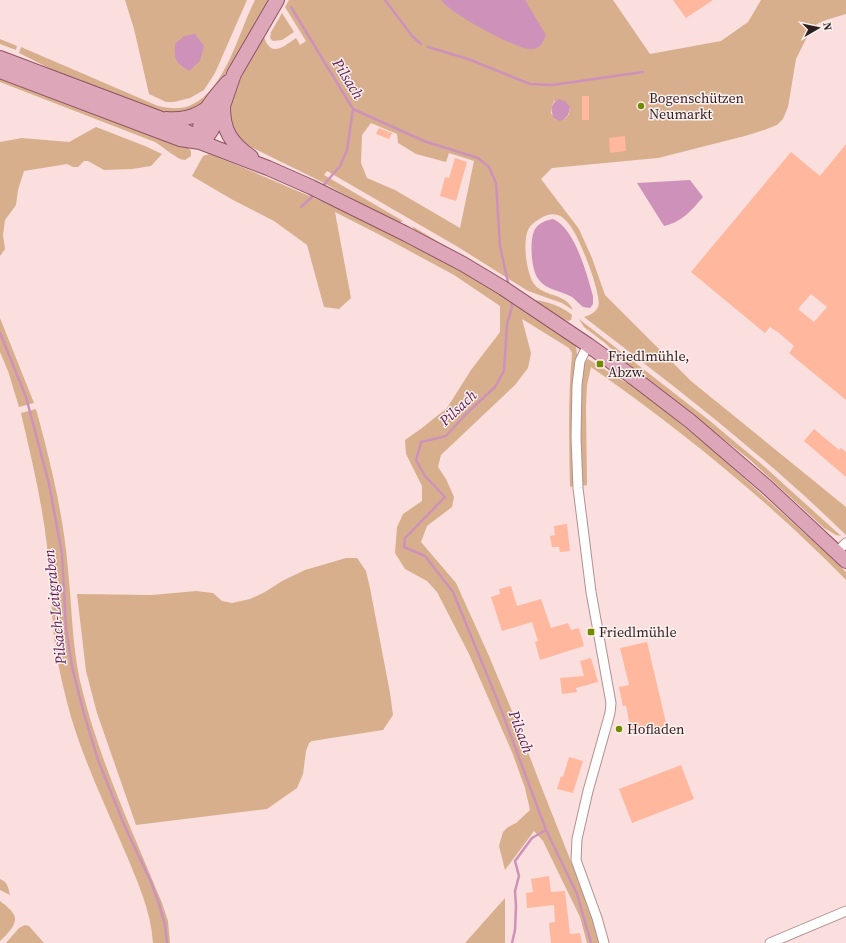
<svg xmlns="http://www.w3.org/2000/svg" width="846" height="943" font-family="'Source Serif 4',serif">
<rect width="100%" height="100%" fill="#fadfde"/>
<path fill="#d8af8d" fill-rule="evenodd" d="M125,0H247L215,73L204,90L190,98L174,102H166L149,94L134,29Z
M255,0H268L244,43L219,84L205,103L189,111L164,113L69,78L19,53L21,47L158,106C168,108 181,110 191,105C225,91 239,31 255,0Z
M289,0H613L650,54L721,41L748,22L761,0H846V14L826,20L817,24L806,39L796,59L788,107L783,119L777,125L764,130L745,136L658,158L552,168L541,179L579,229L592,258L605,295L691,381L846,507V535C764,455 674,386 584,317C590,315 595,313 598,307C603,297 580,240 573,230C570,225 564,217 558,215C552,213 546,215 541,218C536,221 530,225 528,230C523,242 526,266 531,278C537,298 566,291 573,310L562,303L528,291L458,247L327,171L324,175L403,221L399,223L394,221L320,181L251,147C240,139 231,130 229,116C226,99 255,53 264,37C271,58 283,47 296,38L300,45L306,41L285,7ZM554,101L570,107L569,114L566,118L551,114L552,106ZM371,123L397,134L398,143L416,154L446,162L449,153L474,161L460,228L395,190L367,178L361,163L362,135Z
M282,13L294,32L282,40L273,41L270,38L271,32Z
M0,39L17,46L16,50L0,44Z
M0,76L188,147L191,151V156L185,160C177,160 164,147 155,142L0,82Z
M96,127L145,146L162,154L151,166L132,169L104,170L88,161H84L78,167H73L67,164L24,171L18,190L16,205L5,220L3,235L5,249L0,256V142L22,138L69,142Z
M209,154L242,167L365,220L481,282L576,345L577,355L574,486L570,487C569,442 568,398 572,353L569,348L522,319L531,353L528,368L515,385L441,455L438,467L446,479L454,497L452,507L427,526L421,542L456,583L489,656L512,711L543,791L589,907L600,943H587L580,917L543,841L534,831L505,870L499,846L503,832L508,827L516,823L530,810L525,788L512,752L469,654L437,592L427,581L405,569L395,553L397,527L403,514L422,501V486L406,454L405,440L422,428L447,408L471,370L500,332V306L454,275L380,235L335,212L351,298L339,309L324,307L307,245L274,221L233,200L192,176L203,156Z
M412,226L535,300C549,302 561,306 572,315L571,320L568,321L561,318L415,231Z
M0,318L34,403L19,407L8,371L0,352Z
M579,319L710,421L766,468L841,536L836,535L824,528L749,459L627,364L605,343L584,327Z
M588,359L623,381L636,387L717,454L835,561L846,572V580C769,501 681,430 591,367L587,385L586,407L587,485L582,486C581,465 574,369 588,359Z
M36,409C50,460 64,517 68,570C72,607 72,644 80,681C98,758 132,830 162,903L168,921L170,943H153C151,911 138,883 126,854C107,809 85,764 71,717C64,691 57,663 54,637C51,607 50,576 47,546C42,501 31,457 21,413Z
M346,558H357L366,571L370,588L390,693L393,715L383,730L312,741L309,743L306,751L303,774L297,788L267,809L136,825L97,713L86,671L77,594L152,595L196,591L213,593L222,601L232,603L250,599L265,592L282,581L305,570Z
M0,879C8,882 8,887 10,895L0,890Z
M505,898V943H465Z
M0,901C5,905 11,909 14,915C19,923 6,936 0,941Z
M25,925L29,926L44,943H6L19,928Z"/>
<path fill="#ce91ba" d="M441,0H525L546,35C544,41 540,49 532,49C518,51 448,12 441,0Z
M195,34L204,46L200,61L189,71C175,62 174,60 175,44L184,36Z
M559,99L566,102L570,107C569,115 567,118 560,121L554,118C550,110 551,103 559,99Z
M690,180L703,197C691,211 682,222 664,226L637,183Z
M553,219C575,228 587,275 593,296V304L590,308L583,307C579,304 576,300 572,297C562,291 546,290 539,280C531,271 529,240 535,229C539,223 546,220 553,219Z"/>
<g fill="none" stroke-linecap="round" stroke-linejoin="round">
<path stroke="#ce91ba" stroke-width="2.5" d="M385,0L413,37L421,44
M291,7L353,109L424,141L478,158L489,167L496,183L500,246L509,287
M428,47L468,59L530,84L552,85L643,72
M322,187L340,166L347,150L353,109
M301,207L315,194
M511,299L512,307L507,324L504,371L495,387L467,413L446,436L421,442L416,460L425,476L445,497L405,538L404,547L425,556L453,592L499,704L546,830L577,894L591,943
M0,333L26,397L49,484L62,554L66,628L72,667L84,714L98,760L125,827L151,882L159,904L165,925L167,943
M512,943L515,930L516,906L515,891L519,876L515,861L532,838L546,830"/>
</g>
<path fill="#ffb79e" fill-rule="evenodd" d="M673,0H713L686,18Z
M582,96H589V120H582Z
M379,128L392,133L389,139L376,134Z
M625,136L626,151L610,153L609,138Z
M846,144V400L789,353L794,346L779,333L770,327L765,333L691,272L791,152L820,176ZM811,294L827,307L814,322L798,309Z
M455,158L467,162L456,201L440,196L445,177L449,178Z
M814,429L839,450L841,448L846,452V477L804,441Z
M567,524L570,551L560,552L559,547H552L550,536L555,535L554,526Z
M511,586L517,606L541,599L551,628L568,623L571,630L579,628L584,646L540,660L535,642L538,641L532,622L502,631L491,597L500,594L499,589Z
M647,642L667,727L632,735L626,706H623L619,687L629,685L620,648Z
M591,658L598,682L576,688L577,692L562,694L560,678L584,676L580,661Z
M569,757L583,761L573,793L557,789L561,776L563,777Z
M681,765L694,799L632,823L619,789Z
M549,876L551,892L565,891L570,934L580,933L582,943H551L549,923L555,922L554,905L527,908L526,893L533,892L531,879Z"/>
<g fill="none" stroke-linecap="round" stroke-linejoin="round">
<g stroke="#b19190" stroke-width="11">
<path id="street" d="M588,345L580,361L577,385L576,437L578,488L591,592L611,703L610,713L588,791L577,839L576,860L597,918L604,943
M837,552L846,543
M770,943L846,911"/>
</g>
<g stroke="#905265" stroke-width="16">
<path id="primary" d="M0,58L159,118L191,134L197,139
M0,71L180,139L200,142L268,168L311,187L406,234L463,264L503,288L588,345L634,378L690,421L768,488L846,561
M223,107C223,131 231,143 251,157
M166,119C181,120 193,118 206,109
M200,142L206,138L212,129L223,106L234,74L277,0
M200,142C196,117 212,100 228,82"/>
</g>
<use href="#street" stroke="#fff" stroke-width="9"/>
<use href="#primary" stroke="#dda7b9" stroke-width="14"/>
</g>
<g fill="#738b00" stroke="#fef0ef" stroke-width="1.5">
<circle cx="641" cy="106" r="4"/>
<rect x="596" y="360" width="8" height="8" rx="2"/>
<rect x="587" y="628" width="8" height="8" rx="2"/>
<circle cx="619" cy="729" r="4"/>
</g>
<g text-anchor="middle" stroke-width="3" stroke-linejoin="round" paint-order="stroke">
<g font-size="14" fill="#2b1f1f" stroke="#fef0ef" text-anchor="start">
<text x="649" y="103">Bogenschützen<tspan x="649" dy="16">Neumarkt</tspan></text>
<text x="608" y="361">Friedlmühle,<tspan x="608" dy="16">Abzw.</tspan></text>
<text x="599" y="637">Friedlmühle</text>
<text x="627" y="734">Hofladen</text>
</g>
<g font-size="15" font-style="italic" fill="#60194e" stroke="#fef0ef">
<text transform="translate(348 79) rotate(58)" y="5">Pilsach</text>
<text transform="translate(458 408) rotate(-43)" y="5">Pilsach</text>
<text transform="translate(55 607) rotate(-96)" y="5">Pilsach-Leitgraben</text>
<text transform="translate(521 732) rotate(69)" y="5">Pilsach</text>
</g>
</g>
<g transform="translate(818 28) rotate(81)" stroke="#fef0ef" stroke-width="3" paint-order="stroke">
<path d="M0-3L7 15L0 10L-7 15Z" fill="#2b1f1f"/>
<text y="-6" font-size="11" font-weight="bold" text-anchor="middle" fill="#2b1f1f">N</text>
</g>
</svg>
